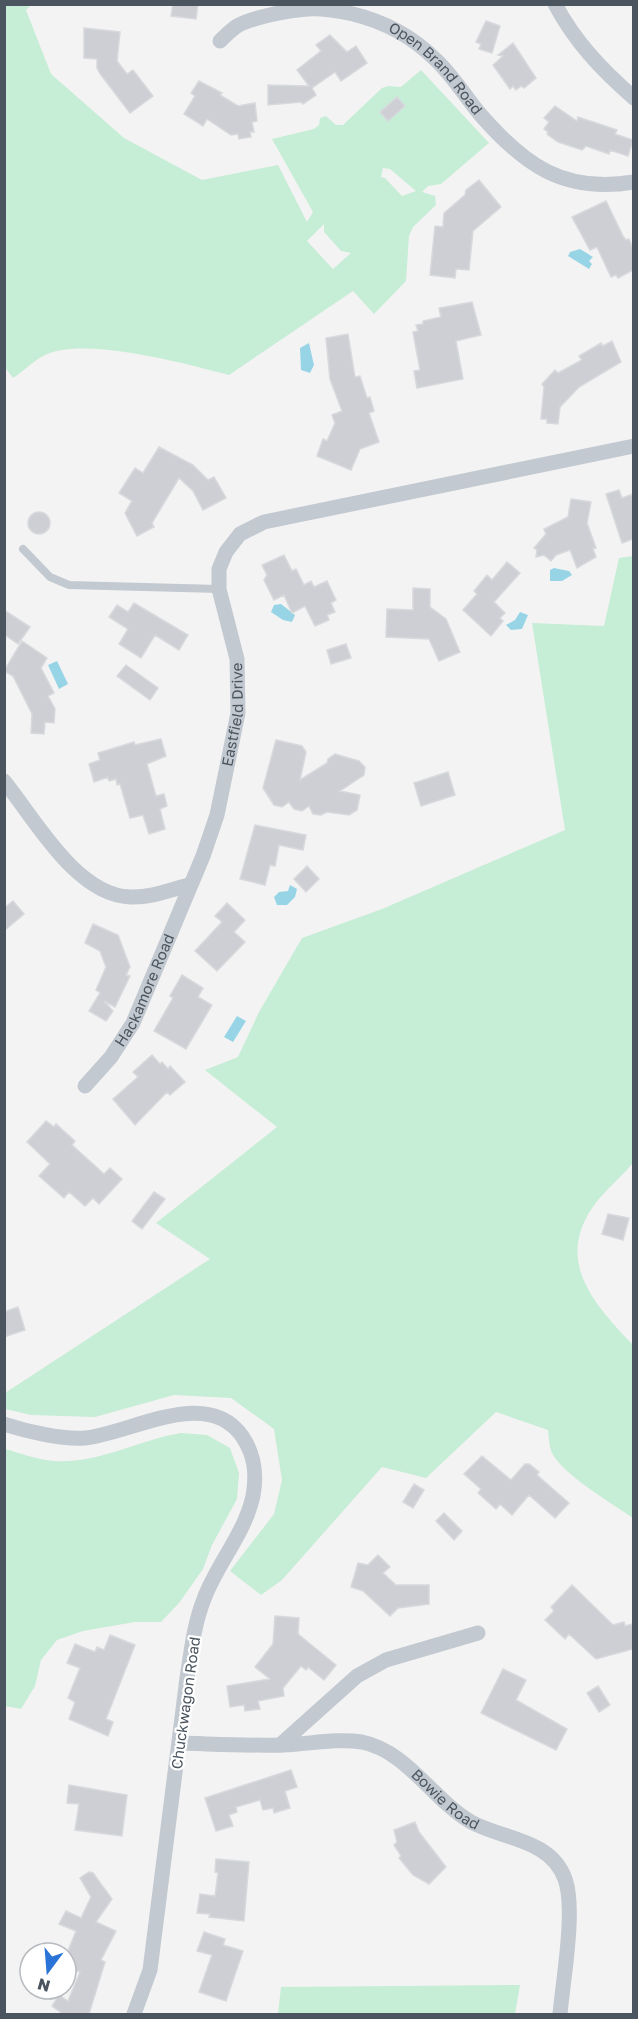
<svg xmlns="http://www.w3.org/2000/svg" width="638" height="2019" font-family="'Golos Text',sans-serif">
<rect width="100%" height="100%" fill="#f4f3f3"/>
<path fill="#c6edd6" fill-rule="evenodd" d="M4,5H31L26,10L51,74L124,138L202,180L278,165L307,222L313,212L272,139L314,129L319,125L320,118L326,116L336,125H343L382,88L388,86L401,87L421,70L489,143L441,184L428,186L422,192L435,196L436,205L413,227L409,236L406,281L374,314L353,291L229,375C186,364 89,337 47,354C35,359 24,371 13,378L4,366ZM383,168L390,169L416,191L402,196L385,178L381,177ZM324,224V232L341,251L351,253L333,269L307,241Z
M633,556V1163C622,1176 609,1187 598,1200C552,1258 592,1302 633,1345V1518C613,1504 563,1475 552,1453C549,1447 549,1437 548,1430L496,1412L426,1478L382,1467L282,1580L261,1595L230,1571L274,1514L282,1480L274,1429L231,1398L174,1395L95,1417L31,1415L5,1409V1393L210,1259L156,1223L277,1127L205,1070L238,1057L259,1012L302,938L382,909L565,830L532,623L604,626L619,558Z
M181,1433L207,1435L230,1448L239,1473L237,1499L212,1545L203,1569L179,1603L161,1622H135L83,1631L57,1640L41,1660L35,1686L21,1709L5,1706V1449C20,1453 38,1460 54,1461C99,1464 138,1440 181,1433Z
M520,1985L515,2014H278L281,1987Z"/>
<path fill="#97d5e6" d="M580,249L593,257L589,261L592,264L589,269L568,256L570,252Z
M309,343L314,365L310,373L301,370L300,348Z
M554,568L569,571L572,575L562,581H550V570Z
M281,604L295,615L292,622L283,620L271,612L274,605Z
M520,612L528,615L522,629L511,630L506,625L515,620Z
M57,661L68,684L59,689L48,665Z
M290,885L297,889L295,897L287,905H277L274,897L279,892L288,891Z
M237,1016L246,1021L233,1042L224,1037Z"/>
<path fill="#cdcfd4" stroke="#d7d9dd" stroke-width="1.5" d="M173,4H198L196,19L171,16Z
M486,21L500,26L492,53L479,49L481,44L476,42Z
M84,28L120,32L117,61L127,74L133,70L153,96L130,113L101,75L97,68V59L84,58Z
M330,35L347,52L356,46L367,63L341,81L335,72L312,88L316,95L303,104L301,102L268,105V85L309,86L297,70L321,51L316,45Z
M513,43L536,78L524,88L521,86L516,90L513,86L510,89L493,65L503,56L498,55Z
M199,81L222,93L220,95L238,106L255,103L257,121L252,122L254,132H250L251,137L239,139L238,134L231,135L207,119L203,126L184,114L195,96L191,93Z
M397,97L405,106L388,121L380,112Z
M555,106L577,121L578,117L617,130L615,134L633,140L628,156L610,150L609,154L586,146L582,150L558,142L547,134L548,132L544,129L549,122L544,118Z
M479,180L501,207L473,231L469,270L456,269L455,278L430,275L435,226L443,227L444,213L465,195L466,190Z
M606,201L623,236L626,240L629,239L633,249V270L618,278L616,275L611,277L597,247L590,250L572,217Z
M472,302L481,335L456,341L463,379L417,388L414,371L420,370L413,332L418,331L416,325L423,324V321L441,317L439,308Z
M348,334L355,377L360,376L367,398L370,397L374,411L369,413L379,442L360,449L351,470L317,456L323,439L327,441L335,423L332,415L342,411L330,379L326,338Z
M612,341L621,362L579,387L560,407L558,424L547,423V419H541L544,387L542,384L555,370L558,373L582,360L579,356L601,343L603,346Z
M159,447L193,465L208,480L214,477L226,498L203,510L193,491L179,478L152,523L154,527L137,536L125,513L132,501L119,493L135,468L143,473Z
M619,490L622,498L633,494V539L622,543L606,494Z
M571,499L591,502L587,523L596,548L593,549L596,557L577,568L570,550L556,555L551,561L544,555L536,557L537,550L534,548L546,534L544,529L568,517Z
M28 523a11 11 0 1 1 22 0a11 11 0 1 1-22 0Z
M284,555L292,571L296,569L304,585L311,581L314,587L327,581L336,600L331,603L335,612L327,615L329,620L315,626L305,606L292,613L284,595L274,600L264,580L267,575L262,565Z
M507,562L520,573L494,602L505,613L500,618L503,621L491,636L463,610L477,594L474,591L487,575L492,580Z
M413,588L430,589V607L446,619L460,652L439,661L429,639L386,637L387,609L413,610Z
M134,603L188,635L179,650L155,635L141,658L119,644L128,629L109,617L117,605L128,612Z
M4,610L30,627L18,644L4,634Z
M22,641L47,658L41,668L54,693L48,696L55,709L54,723L45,722L44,734L31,733L32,714L13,676L4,671Z
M346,644L351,658L331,664L327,650Z
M126,665L158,688L150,700L117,676Z
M161,739L166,756L147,764L156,796L164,794L167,806L160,809L165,829L149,834L143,815L130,818L120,784L117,785L116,779L109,781L108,777L94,782L89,764L100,760L98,753L134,742L135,745Z
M276,740L302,746L306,752L300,780L327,763L328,759L335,754L359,761L365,767L364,775L340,791L360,795L357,810L349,815L327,812L321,815L313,814L309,806L302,811L294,809L289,802L282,807L274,805L263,788Z
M448,772L455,795L421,806L414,783Z
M255,825L306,835L303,850L279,845L275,866L270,865L265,885L240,879Z
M307,866L319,879L306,892L294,879Z
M13,901L24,914L4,931V908Z
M227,903L245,920L234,932L245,942L217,971L195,951L222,922L215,916Z
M93,924L118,935L130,967L126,975L130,976L115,1007L104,1001L113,1011L106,1021L89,1011L100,993L96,990L106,967L100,951L85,943Z
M182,975L203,988L198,997L212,1005L186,1049L154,1031L173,998L170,996Z
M152,1055L160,1064L162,1062L168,1069L170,1066L185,1082L170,1095L167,1092L135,1125L113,1099L138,1077L133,1072Z
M46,1121L54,1127L56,1124L75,1141L72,1145L104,1174L110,1168L122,1179L99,1204L93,1198L85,1206L69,1192L64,1198L39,1176L50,1164L27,1142Z
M154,1192L165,1199L142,1229L132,1221Z
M608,1214L629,1218L623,1240L602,1234Z
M18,1307L25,1330L4,1337V1312Z
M482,1456L511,1480L525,1464H529L539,1472L537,1475L569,1503L555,1518L529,1495L512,1515L500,1504L496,1509L478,1493L481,1489L464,1474Z
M414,1484L424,1490L413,1508L403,1502Z
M444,1513L462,1531L454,1540L436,1521Z
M378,1555L390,1567L383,1573L396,1585H429V1604L398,1608L390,1616L363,1591L351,1587L358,1563L368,1565Z
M572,1585L613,1625L624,1622L625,1626L633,1624V1649L596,1659L569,1634L565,1639L545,1620L554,1611L551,1607Z
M275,1616L299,1618L298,1634L336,1665L324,1680L308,1667L306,1670L301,1666L283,1688L284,1696L258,1701L260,1709L245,1711L244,1705L230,1707L227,1686L270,1679L255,1667L273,1644Z
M110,1635L135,1645L106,1719L113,1722L108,1736L69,1719L75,1702L68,1698L80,1668L67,1663L75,1644L95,1652L97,1647L104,1650Z
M503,1669L526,1680L516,1700L567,1729L556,1750L481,1713Z
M598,1686L610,1705L599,1712L587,1693Z
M291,1770L297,1787L285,1791L290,1808L274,1813L273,1808L263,1810L260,1800L236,1807L237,1812L229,1815L233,1826L216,1831L205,1798Z
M69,1785L127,1795L122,1836L75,1830L79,1804L67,1803Z
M415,1822L419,1832L446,1867L429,1884L413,1875L399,1858L401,1856L394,1845L397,1842L394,1830Z
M216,1859L249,1862L244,1921L209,1917L210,1914L197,1913L200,1894L215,1896L218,1873L215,1872Z
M89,1872L93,1873L112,1899L96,1922L116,1931L101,1960L105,1962L89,2014H63L52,2006L59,1995L68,2001L80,1972L66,1967V1956L76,1931L59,1924L66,1911L81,1918L91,1897L80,1878Z
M204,1932L225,1939L223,1945L243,1951L226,2001L199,1992L212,1955L197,1951Z"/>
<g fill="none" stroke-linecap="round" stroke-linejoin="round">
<path stroke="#c2c9d0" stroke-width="8" d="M23,549L50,577L69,585L219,589"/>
<g stroke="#c2c9d0" stroke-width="15">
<path d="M555,4C575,42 602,70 634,98"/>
<path id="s1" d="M220,41C225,36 231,30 237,26C253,17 290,10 308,9C324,8 339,11 353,14C386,22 412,36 436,60C453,76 465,96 479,113C523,164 563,194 634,182"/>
<path d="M4,781C35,819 76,895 130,897C150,898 170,890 189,885"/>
<path id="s2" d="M85,1086L111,1057L133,1023L203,856L217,815L238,713L237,659L219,589V569L226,552L240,534L264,522L634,446"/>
<path d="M4,1424C25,1431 63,1440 85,1438C132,1433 207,1386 242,1436C255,1455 257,1474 253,1496C245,1533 217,1564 204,1599C194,1624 191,1652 187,1678L150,1970L134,2014"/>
<path id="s3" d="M180,1743C215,1744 250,1746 284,1745C310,1744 336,1738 362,1742C407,1751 433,1800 471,1822C502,1839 551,1839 565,1879C576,1909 563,1980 560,2014"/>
<path d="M280,1745L357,1676L386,1660L478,1633"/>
</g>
</g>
<g text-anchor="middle" stroke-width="4.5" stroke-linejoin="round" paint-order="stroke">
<g font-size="15" fill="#4b555f" stroke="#fff">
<text dy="5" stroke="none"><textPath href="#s1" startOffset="243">Open Brand Road</textPath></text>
<text dy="5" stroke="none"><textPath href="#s2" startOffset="406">Eastfield Drive</textPath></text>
<text dy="5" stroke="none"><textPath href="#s2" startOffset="114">Hackamore Road</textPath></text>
<text transform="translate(186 1703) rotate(-82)" y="5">Chuckwagon Road</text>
<text dy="5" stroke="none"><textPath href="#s3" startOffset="285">Bowie Road</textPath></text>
</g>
</g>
<rect width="638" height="2019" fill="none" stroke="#4b555f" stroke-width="12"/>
<g transform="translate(48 1971) rotate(196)"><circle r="28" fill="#ffffff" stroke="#b7bbbf" stroke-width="1.5"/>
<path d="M0-4.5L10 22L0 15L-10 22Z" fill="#2a73d7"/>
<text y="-9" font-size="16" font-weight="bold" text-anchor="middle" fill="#4b555f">N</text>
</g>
</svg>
